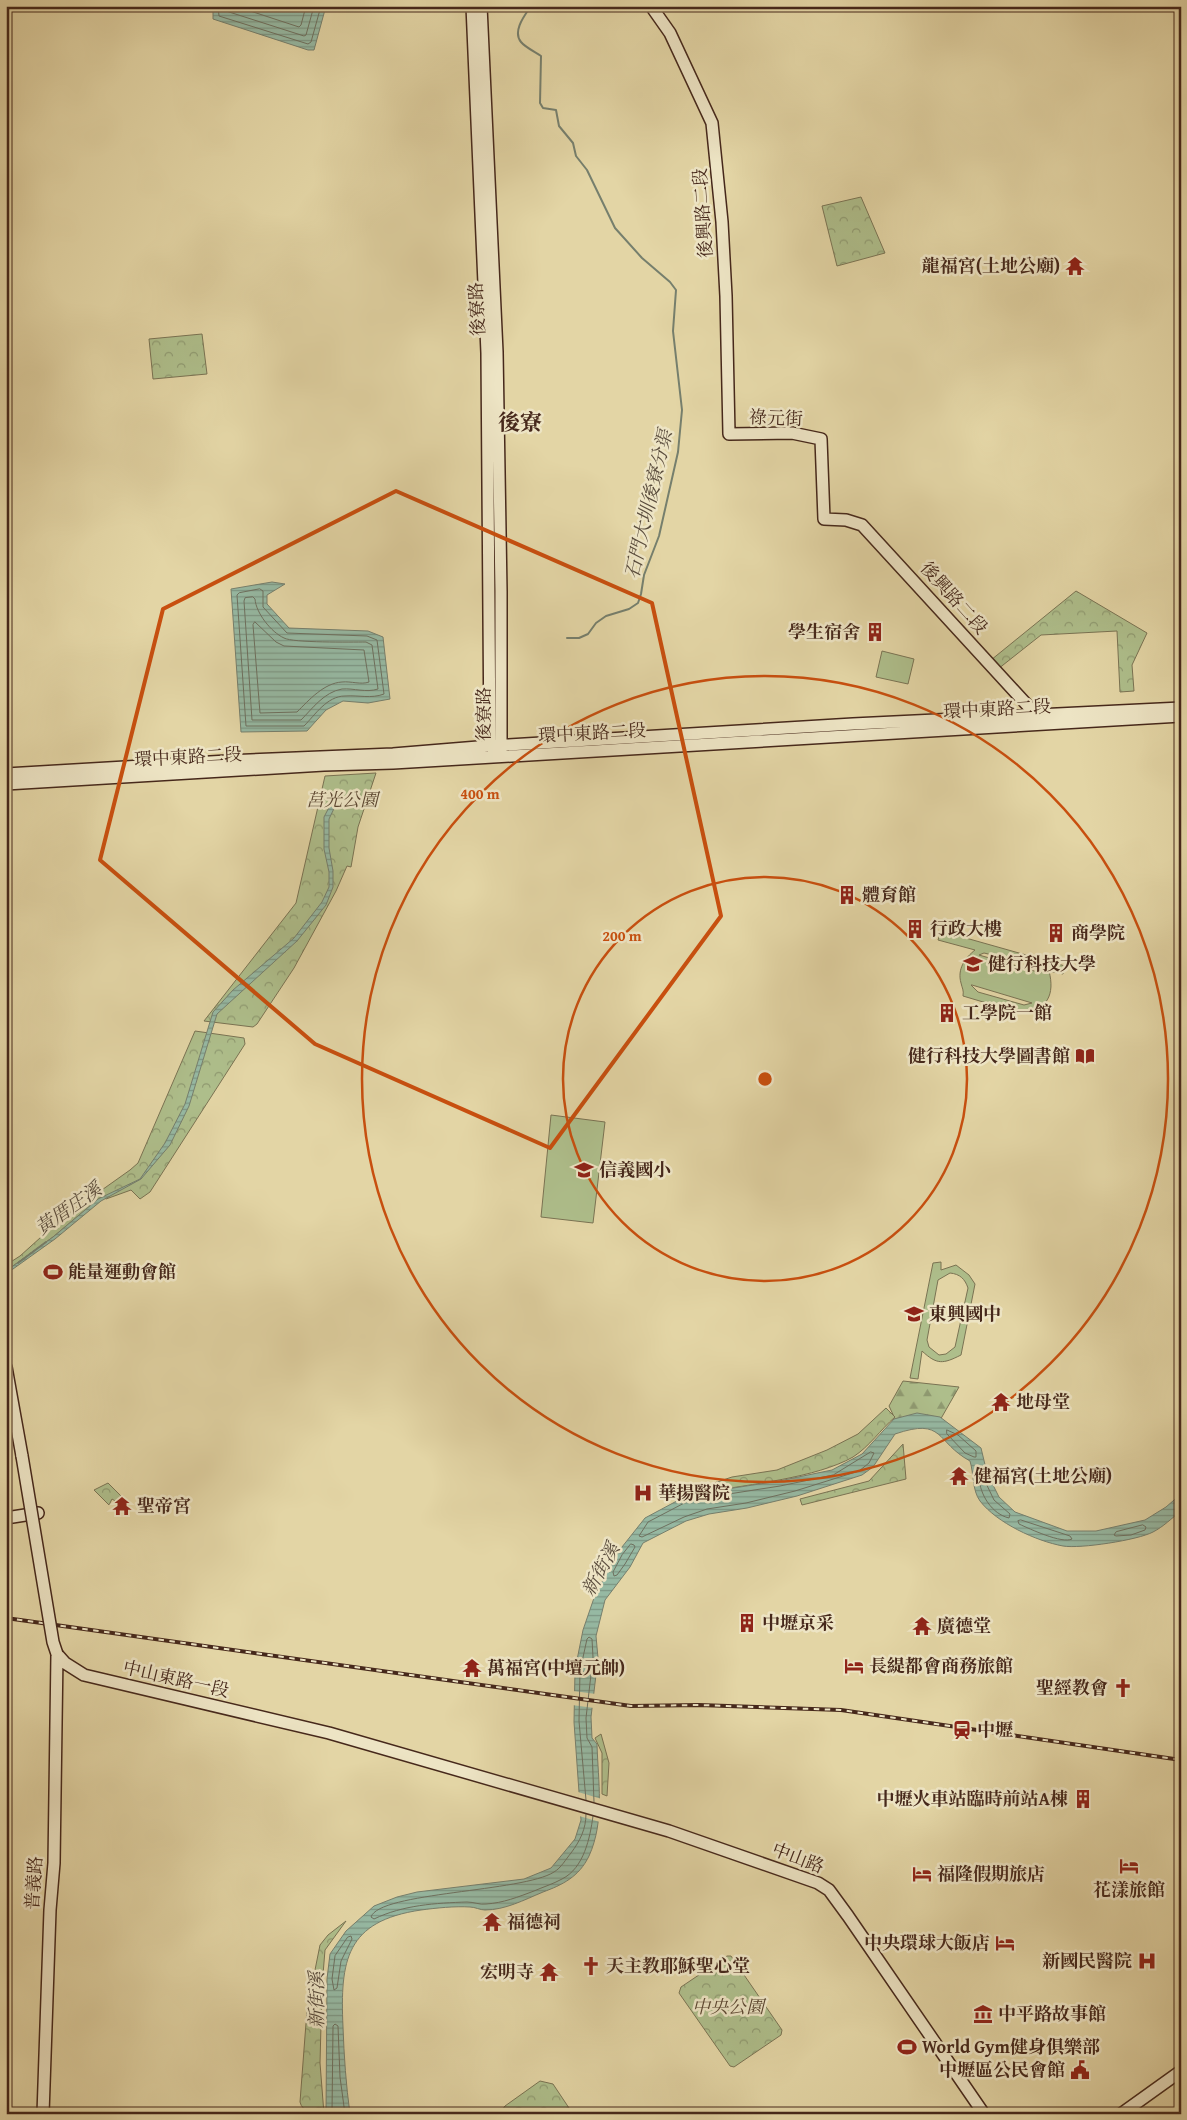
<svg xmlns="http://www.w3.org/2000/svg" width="1187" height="2120" font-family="'Gentium Book Plus','Noto Serif TC',serif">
<defs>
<pattern id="forest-firs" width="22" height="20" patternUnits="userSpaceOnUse" patternTransform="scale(1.25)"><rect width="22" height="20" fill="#aebe8b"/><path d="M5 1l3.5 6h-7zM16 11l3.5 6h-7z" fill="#8f9a71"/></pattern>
<pattern id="park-crowns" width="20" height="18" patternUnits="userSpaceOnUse" patternTransform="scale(1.25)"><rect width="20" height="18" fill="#aebe8b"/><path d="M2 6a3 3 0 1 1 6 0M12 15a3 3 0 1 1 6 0" fill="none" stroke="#8f9a71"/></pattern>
<pattern id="water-rules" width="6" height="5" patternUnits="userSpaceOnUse" patternTransform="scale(1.25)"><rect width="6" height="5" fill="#96b9a3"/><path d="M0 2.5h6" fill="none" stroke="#7c9684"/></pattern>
</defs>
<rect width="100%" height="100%" fill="#e3d5a5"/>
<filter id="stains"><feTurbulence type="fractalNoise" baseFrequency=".004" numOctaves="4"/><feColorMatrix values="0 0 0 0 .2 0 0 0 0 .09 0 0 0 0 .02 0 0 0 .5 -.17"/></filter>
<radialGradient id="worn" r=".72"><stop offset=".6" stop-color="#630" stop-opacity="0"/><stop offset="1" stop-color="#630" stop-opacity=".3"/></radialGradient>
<path fill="url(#forest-firs)" stroke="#7a7353" d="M903,1381L959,1387L939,1422L897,1423L889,1406Z"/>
<path fill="url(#park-crowns)" stroke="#7a7353" d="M861,197L885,253L837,266L822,206Z
M202,334L207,374L153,379L149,339Z
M1076,591L1147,633L1132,665L1134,691L1120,692L1117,631L1041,635L998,669L991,660Z
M376,773L358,827L351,867L347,866L336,891L294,968L257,1024L253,1027L204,1021L296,903L325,776Z
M195,1031L244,1038L245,1044L150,1192L140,1199L131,1190L106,1199L102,1196L53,1237L6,1271V1265L20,1256L61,1219L130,1170L138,1163Z
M886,1408L895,1417C880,1430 870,1446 853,1457C816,1478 750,1484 707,1492L708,1485L732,1477L777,1470L827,1450L858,1434Z
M903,1444L906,1479L802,1505L800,1499L869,1481Z
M108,1483L121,1496L117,1502L112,1499L109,1505L94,1490Z
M601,1734L609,1763L607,1796L602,1794V1753L595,1738Z
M346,1921L325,1950L322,1987L320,2063L324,2114C315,2114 302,2112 300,2102L307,2010L320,1945L328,1935Z
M727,1956H731L782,2030L781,2035L734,2067L730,2066L679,1993L681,1987Z
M540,2081L553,2084L573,2114H499L505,2106Z"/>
<path fill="#aebe8b" stroke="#7a7353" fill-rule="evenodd" d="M882,651L914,659L908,684L876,677Z
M941,931L1065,966L1063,974L1049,971C1055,994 1048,1011 1020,1013L963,996C964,990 962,988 961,983C957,969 965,958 975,950L938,940ZM984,953L1038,966L1041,973L979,955ZM971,985H972L1032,1003L1024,1005L978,992Z
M551,1115L605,1122L593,1223L541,1217Z
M941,1262V1270L956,1265L969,1275L975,1284L961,1355C943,1364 937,1365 922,1351L918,1379L910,1378L933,1263ZM950,1273C960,1274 965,1279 968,1288L955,1347L946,1354L939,1355L929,1347L927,1340L938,1280Z"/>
<path fill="url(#water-rules)" stroke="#767f6d" d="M213,6H326L314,50H308L213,19Z
M272,582L285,584L267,595V604L289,628L368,631L383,637L390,699L368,703L343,701L326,710L307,731L241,732L231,589Z
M336,794L340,796L329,819V848L333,871V887L326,905L297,941L217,1014L189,1106L170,1145L141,1179L101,1201L55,1239L6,1274V1271L53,1237L98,1199L140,1179L165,1143L185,1104L213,1012L233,990L294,938L322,902L329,887V872L324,849V817Z
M917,1413L940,1417L981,1448L987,1473L999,1497L1015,1512L1067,1531H1096L1145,1520L1166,1507L1181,1494V1511C1172,1518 1163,1527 1153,1532C1138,1540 1080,1549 1063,1546C1036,1541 997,1523 980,1501C972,1490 974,1474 970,1461C935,1442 945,1417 895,1434L873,1467L862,1475L797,1496L747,1508L709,1514L686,1521L643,1543L630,1567L605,1600L596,1636L598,1658L591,1717L592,1738L597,1744C598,1781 605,1821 589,1856C579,1877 562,1885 543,1892C524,1900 505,1910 485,1910C480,1910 475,1907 470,1907C455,1906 436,1908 421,1910C346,1921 340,1960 343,2027C344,2056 346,2085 350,2114H326L327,1979L330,1954L346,1931L374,1906L397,1897L417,1892L524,1879L551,1868L575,1839L581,1820L574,1722L575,1670L583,1630L595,1595L618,1552L645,1518L688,1495L779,1481L832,1470L862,1454L894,1419Z"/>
<path fill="#e3d5a5" d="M573,1691L596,1694L594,1708L572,1705Z
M578,1792L602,1799L600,1822L579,1816Z"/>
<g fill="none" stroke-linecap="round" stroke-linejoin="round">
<path stroke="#6e705f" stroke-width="1" d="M218,6L219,16L308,44L311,42L321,6
M224,6L226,11L304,36L306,35L314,6
M235,6L299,27L301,25L306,6
M260,589L263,591V607L287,633L367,636L377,640L384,694C371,699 359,695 345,696C327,696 315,715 304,726H246L237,595L239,593Z
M253,597L255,599C256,613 271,632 284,638C293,643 351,642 366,642L372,645L378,689C366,693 354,688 342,689C324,692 312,709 301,720H252L244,601L245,598Z
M255,622L276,642L284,646L364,650L369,682C361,685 351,681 342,682C324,683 309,700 297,712L260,713L253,625Z
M947,1430L958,1435L976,1451V1457H974L965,1453L947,1434Z
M871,1452L874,1453L869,1463L859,1471L795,1491L746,1503L707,1509L684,1517L642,1537L639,1536L648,1522L690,1500L780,1486L833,1475Z
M982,1475L994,1500L1010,1514L1009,1518C992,1514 980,1495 979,1478Z
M1021,1520L1070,1536L1072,1539C1062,1544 1030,1529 1019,1524L1018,1521Z
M1143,1525L1146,1527L1145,1530L1131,1535L1116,1536L1114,1535L1116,1532Z
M631,1544L634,1545L635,1547L625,1564L617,1575L614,1576L613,1572L622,1555Z
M586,1800L579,1721L580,1671L587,1639L589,1637L592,1639L593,1657L586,1718L587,1738L592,1747L594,1802
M586,1814C586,1829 580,1841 571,1853C566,1859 561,1868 554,1872C523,1892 379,1892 371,1917L374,1919C403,1905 436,1903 467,1902C474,1902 480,1905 486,1904C503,1903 518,1897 534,1891C543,1887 553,1884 562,1879C584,1868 590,1838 593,1816
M348,1937L351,1936L352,1939L341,1961L337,1988L334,1990L332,1979L335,1956Z
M332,2114L333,2026L335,2024L338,2026L340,2077L345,2114"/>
<path stroke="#767f6d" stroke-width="2" d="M531,6C525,15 512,31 521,42C525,47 535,52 541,56L540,103L543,108L556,110L559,126L573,143L576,156L587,170L615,228L642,258L670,282L676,290L673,331L682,410L678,452L659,536L644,575L641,594L638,603L629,609L606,616L596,623L588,634L579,638H567
M18,1263L46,1242"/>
<g stroke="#46281b" stroke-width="14">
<path id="secondary" d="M472,6L487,353L490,746L494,750
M481,6L497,352L501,591V752
M651,6L670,33L712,123L722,222L726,296L729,434L792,433L821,439L824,519L846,520L862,525L1040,719
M6,774L227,761L393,754L490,746L853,724L1181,708
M6,784L324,765L393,763L1181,716
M6,1367L22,1456
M6,1518L38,1513
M57,1654L65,1663L84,1675L329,1733L669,1831L818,1883L829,1890L848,1916L984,2114
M43,2114L50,1910L54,1863L57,1654
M1121,2114L1181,2071"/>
</g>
<use href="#secondary" stroke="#ede4c4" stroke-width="11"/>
<g stroke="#46281b" stroke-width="4">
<path id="rail" d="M6,1618L631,1706L699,1705L841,1710L1181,1760"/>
</g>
<use href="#rail" stroke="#ede4c4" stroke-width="2" stroke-dasharray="5.5" stroke-linecap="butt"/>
<g stroke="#46281b" stroke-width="14" stroke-linecap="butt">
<path id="secondary-bridge" d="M22,1456L53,1642L57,1654"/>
</g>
<use href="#secondary-bridge" stroke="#ede4c4" stroke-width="11"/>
</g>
<path fill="none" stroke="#c84f0f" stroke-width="4" stroke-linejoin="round" d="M396,491L652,603L721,916L550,1148L315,1044L100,860L163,609Z"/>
<g fill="none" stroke="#c84f0f" stroke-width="2.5">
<circle cx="765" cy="1079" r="202"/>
<circle cx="765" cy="1079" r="403"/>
</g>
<defs>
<g id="temple-bare" transform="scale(1.5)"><path d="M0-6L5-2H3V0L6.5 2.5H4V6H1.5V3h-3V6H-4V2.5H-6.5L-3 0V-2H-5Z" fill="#8f2418" stroke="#ede4c4" stroke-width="2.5" paint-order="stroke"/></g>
<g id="building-bare" transform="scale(1.5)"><path d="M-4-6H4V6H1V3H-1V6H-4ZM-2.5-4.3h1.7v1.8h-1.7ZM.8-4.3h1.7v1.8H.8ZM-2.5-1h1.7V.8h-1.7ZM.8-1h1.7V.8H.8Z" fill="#8f2418" stroke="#ede4c4" stroke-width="2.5" paint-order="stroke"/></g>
<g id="university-bare" transform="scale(1.5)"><path d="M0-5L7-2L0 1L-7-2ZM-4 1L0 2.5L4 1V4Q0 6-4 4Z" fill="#8f2418" stroke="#ede4c4" stroke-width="2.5" paint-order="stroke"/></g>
<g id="library-bare" transform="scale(1.5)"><path d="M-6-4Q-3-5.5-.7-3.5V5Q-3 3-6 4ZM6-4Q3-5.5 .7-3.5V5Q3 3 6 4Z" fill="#8f2418" stroke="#ede4c4" stroke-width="2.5" paint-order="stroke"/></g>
<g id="school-bare" transform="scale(1.5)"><path d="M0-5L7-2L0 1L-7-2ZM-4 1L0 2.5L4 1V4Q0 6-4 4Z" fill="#8f2418" stroke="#ede4c4" stroke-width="2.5" paint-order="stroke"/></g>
<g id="stadium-bare" transform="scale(1.5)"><path d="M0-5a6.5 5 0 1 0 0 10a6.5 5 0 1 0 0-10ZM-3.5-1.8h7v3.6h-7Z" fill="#8f2418" stroke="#ede4c4" stroke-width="2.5" paint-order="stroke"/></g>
<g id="hospital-bare" transform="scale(1.5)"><path d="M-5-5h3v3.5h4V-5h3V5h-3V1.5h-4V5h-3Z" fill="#8f2418" stroke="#ede4c4" stroke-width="2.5" paint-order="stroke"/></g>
<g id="hotel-bare" transform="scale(1.5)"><path d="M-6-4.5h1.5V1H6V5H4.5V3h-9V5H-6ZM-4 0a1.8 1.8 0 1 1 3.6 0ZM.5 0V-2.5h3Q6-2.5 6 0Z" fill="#8f2418" stroke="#ede4c4" stroke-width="2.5" paint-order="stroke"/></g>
<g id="church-bare" transform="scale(1.5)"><path d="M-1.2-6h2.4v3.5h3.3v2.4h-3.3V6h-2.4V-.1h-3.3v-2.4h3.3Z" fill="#8f2418" stroke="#ede4c4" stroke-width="2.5" paint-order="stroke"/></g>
<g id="station-bare" transform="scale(1.5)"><path d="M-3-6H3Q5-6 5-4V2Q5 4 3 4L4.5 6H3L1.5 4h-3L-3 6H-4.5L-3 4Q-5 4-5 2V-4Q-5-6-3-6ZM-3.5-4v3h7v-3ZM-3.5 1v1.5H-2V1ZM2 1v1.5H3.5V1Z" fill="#8f2418" stroke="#ede4c4" stroke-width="2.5" paint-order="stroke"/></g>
<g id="museum-bare" transform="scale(1.5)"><path d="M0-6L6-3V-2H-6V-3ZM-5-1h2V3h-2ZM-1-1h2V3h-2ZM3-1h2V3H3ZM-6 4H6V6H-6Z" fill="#8f2418" stroke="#ede4c4" stroke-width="2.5" paint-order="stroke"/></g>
<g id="civic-bare" transform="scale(1.5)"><path d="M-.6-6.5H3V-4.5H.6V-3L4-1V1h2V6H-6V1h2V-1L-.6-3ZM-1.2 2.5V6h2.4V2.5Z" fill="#8f2418" stroke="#ede4c4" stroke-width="2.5" paint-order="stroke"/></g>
</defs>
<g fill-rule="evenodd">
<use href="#temple-bare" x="1075" y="266"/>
<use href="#building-bare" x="875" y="632"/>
<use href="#building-bare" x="847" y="895"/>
<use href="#building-bare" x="915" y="929"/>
<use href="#building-bare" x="1056" y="933"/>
<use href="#university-bare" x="973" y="964"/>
<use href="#building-bare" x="947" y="1013"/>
<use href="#library-bare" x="1085" y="1056"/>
<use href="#school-bare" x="584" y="1170"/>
<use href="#stadium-bare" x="53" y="1272"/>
<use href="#school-bare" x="914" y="1314"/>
<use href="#temple-bare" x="1001" y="1402"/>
<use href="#temple-bare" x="959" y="1476"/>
<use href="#hospital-bare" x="643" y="1493"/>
<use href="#temple-bare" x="122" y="1506"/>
<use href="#building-bare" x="747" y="1623"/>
<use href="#temple-bare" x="922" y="1626"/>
<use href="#hotel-bare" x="854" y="1666"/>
<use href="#temple-bare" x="472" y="1668"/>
<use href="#church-bare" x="1123" y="1688"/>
<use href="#station-bare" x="962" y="1730"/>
<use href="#building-bare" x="1083" y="1799"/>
<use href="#hotel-bare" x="1129" y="1866"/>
<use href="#hotel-bare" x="922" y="1874"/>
<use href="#temple-bare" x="492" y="1922"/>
<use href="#hotel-bare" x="1005" y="1943"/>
<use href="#hospital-bare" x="1147" y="1961"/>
<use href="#church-bare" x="591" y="1966"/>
<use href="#temple-bare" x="549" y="1972"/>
<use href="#museum-bare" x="983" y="2014"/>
<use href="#stadium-bare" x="907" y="2047"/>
<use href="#civic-bare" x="1080" y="2070"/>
</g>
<g text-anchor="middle" stroke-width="5" stroke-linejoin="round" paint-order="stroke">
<g font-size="18" fill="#46281b" stroke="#ede4c4">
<text transform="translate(703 213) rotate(-94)" y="6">後興路二段</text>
<text transform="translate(477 309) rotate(-93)" y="6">後寮路</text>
<text transform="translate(776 418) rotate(2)" y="6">祿元街</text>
<text transform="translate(954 598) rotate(48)" y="6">後興路二段</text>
<text transform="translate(997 709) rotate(-3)" y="6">環中東路二段</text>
<text transform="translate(484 714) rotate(-90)" y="6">後寮路</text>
<text transform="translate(592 733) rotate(-3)" y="6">環中東路二段</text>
<text transform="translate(188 757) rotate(-3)" y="6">環中東路二段</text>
<text transform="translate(176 1679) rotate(13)" y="6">中山東路一段</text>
<text transform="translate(798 1858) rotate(21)" y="6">中山路</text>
<text transform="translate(34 1883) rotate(-86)" y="6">普義路</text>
</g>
<g font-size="18" font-weight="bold" fill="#46281b" stroke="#ede4c4" text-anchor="start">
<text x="1060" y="272" text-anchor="end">龍福宮(土地公廟)</text>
<text x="860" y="638" text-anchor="end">學生宿舍</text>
<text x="862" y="901">體育館</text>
<text x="930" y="935">行政大樓</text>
<text x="1071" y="939">商學院</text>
<text x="988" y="970">健行科技大學</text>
<text x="962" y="1019">工學院一館</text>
<text x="1070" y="1062" text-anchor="end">健行科技大學圖書館</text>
<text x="599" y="1176">信義國小</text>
<text x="68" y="1278">能量運動會館</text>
<text x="929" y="1320">東興國中</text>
<text x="1016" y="1408">地母堂</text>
<text x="974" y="1482">健福宮(土地公廟)</text>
<text x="658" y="1499">華揚醫院</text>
<text x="137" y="1512">聖帝宮</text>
<text x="762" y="1629">中壢京采</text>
<text x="937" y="1632">廣德堂</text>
<text x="869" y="1672">長緹都會商務旅館</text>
<text x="487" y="1674">萬福宮(中壇元帥)</text>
<text x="1108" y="1694" text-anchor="end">聖經教會</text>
<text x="977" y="1736">中壢</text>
<text x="1068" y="1805" text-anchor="end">中壢火車站臨時前站A棟</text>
<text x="937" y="1880">福隆假期旅店</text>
<text x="1129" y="1896" text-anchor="middle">花漾旅館</text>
<text x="507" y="1928">福德祠</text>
<text x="990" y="1949" text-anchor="end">中央環球大飯店</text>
<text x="1132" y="1967" text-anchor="end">新國民醫院</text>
<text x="606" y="1972">天主教耶穌聖心堂</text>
<text x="534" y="1978" text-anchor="end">宏明寺</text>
<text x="998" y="2020">中平路故事館</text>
<text x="922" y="2053">World Gym健身俱樂部</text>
<text x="1065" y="2076" text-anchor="end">中壢區公民會館</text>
</g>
<g font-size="18" font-style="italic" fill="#5b4631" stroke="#ede4c4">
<text x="342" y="806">莒光公園</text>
<text x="728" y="2013">中央公園</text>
</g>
<g font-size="19" font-style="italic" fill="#5a4c3d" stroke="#ede4c4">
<text transform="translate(648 504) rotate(-77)" y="7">石門大圳後寮分渠</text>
<text transform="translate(68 1208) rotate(-35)" y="7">黃厝庄溪</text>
<text transform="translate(600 1569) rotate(-61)" y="7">新街溪</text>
<text transform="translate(316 2000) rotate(-90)" y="7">新街溪</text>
</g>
<g font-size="22" font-weight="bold" fill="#46281b" stroke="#ede4c4">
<text x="520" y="430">後寮</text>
</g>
</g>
<circle cx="765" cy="1079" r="8" fill="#c84f0f" stroke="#ede4c4" stroke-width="2.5"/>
<g font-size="15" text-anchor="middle" font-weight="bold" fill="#c84f0f" stroke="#ede4c4" stroke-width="5" stroke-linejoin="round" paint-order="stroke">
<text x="480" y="799">400 m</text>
<text x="622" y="941">200 m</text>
</g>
<rect width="1187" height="2120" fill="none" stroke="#e3d5a5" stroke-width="25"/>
<rect x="8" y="8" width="1172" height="2105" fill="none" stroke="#46281b" stroke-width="2.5"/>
<rect x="12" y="12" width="1162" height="2095" fill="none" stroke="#46281b"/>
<rect width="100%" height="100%" filter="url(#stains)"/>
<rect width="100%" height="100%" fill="url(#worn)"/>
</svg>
